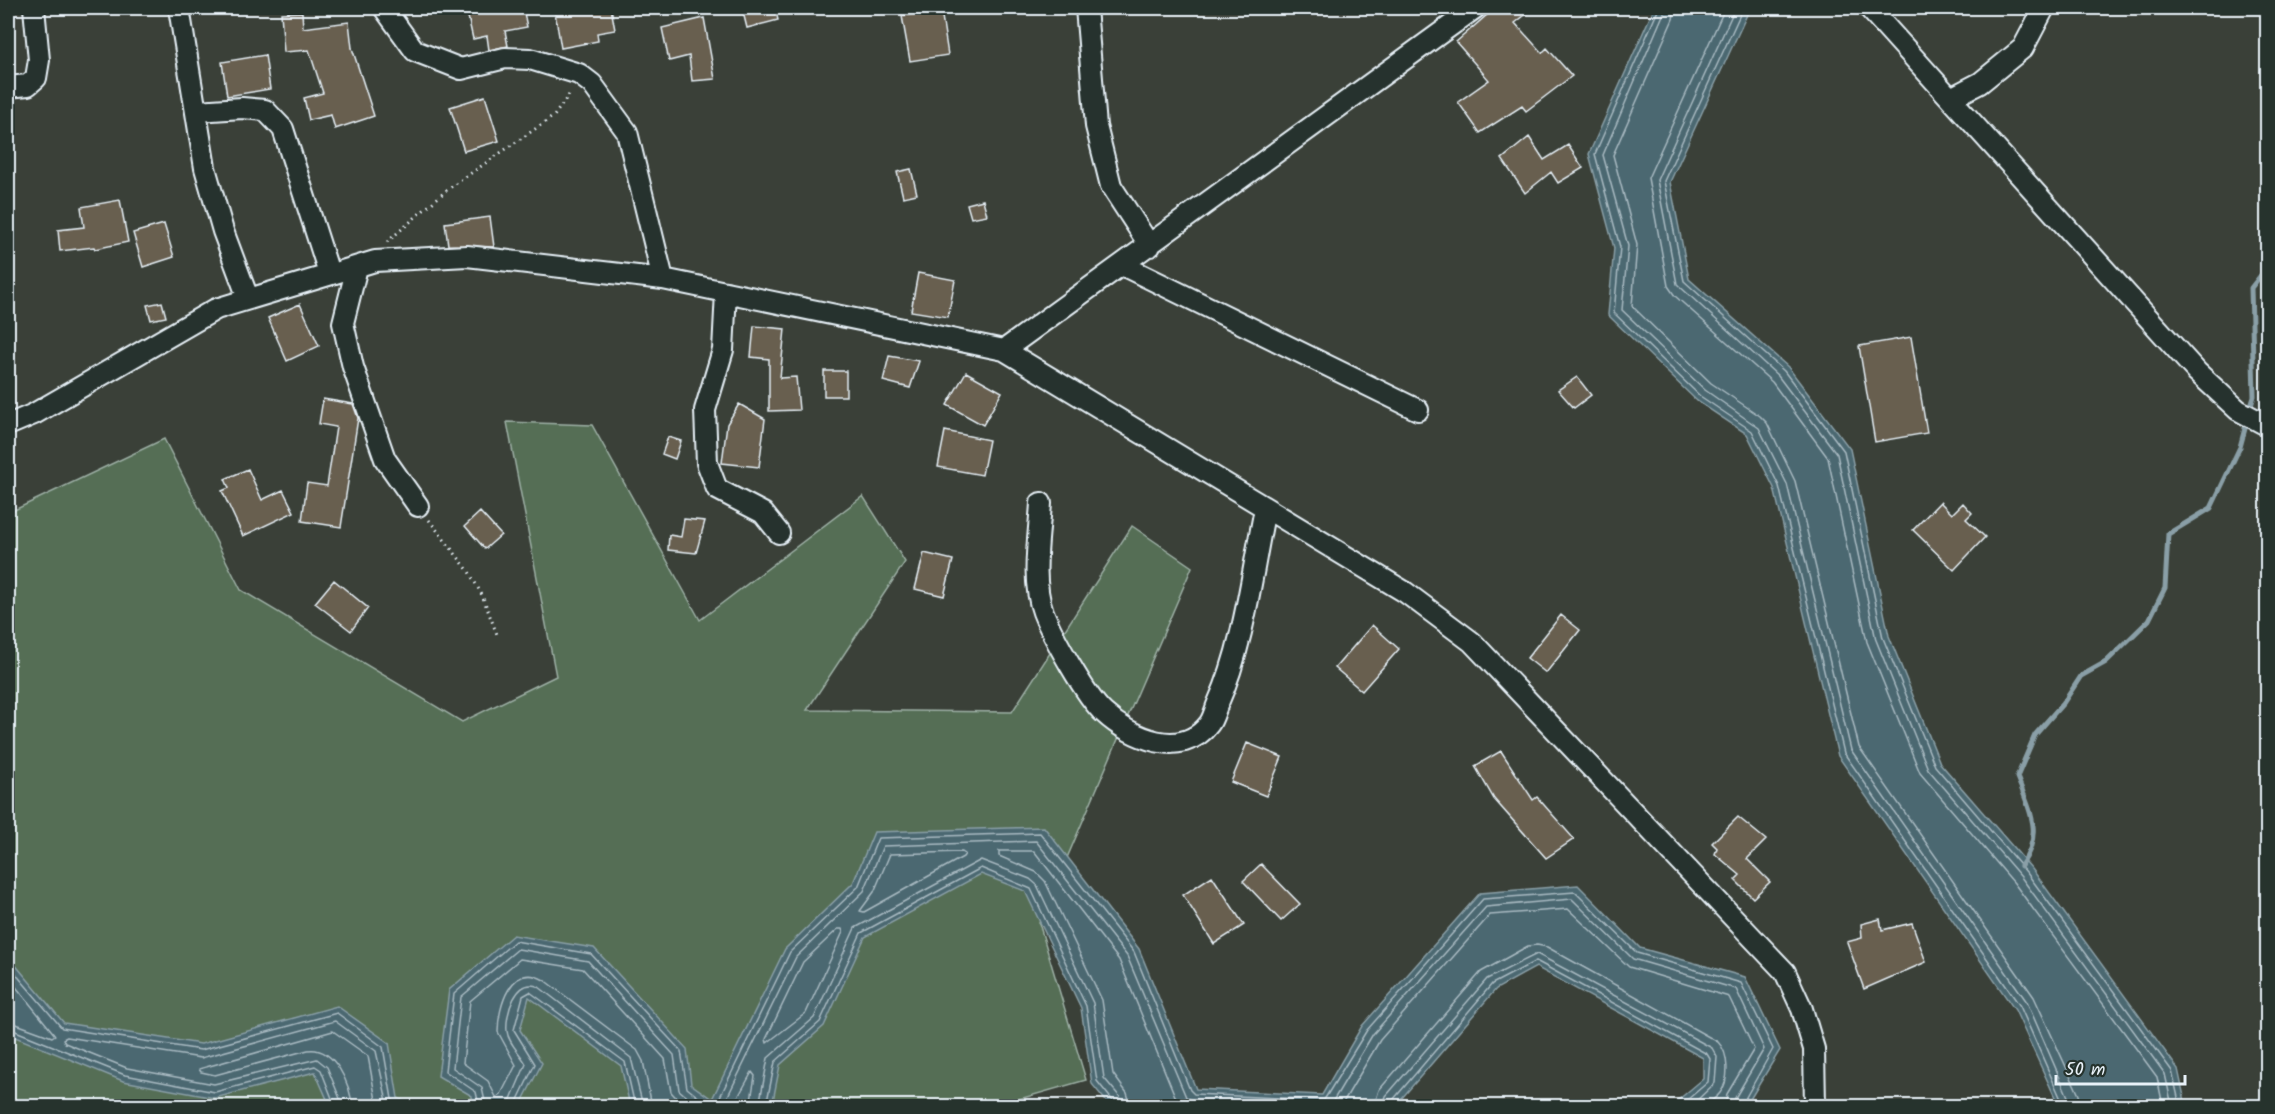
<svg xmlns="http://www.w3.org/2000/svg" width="2275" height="1114" font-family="Kalam,sans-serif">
<rect width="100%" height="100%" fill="#3a4038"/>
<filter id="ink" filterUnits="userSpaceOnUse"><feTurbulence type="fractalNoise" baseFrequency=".0167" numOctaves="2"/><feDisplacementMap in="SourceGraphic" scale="12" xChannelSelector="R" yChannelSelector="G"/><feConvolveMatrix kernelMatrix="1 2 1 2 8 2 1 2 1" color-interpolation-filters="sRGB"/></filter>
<g filter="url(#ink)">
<path fill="#546e55" stroke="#9eb0a6" stroke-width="1.5" d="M507,422L592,425L700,620L863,496L905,562L807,710L1012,712L1132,526L1192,567L1039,923L1086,1080L995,1106H8V513L164,439L241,590L462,722L556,676Z"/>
<path fill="#4b6871" stroke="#8a9fa7" stroke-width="1.5" d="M1654,8H1750L1670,182L1689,279L1788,367L1850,449L1889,636L1940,763L2032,869L2178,1069L2186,1106H2059L2015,1010L1838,756L1774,488L1747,434L1697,401L1608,315L1614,248L1589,154Z
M1044,827L1139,949L1196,1089L1322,1095L1362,1026L1480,893L1578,885L1640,948L1745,977L1780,1050L1746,1106H1671L1703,1079V1058L1536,967L1496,989L1395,1106H1110L1092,1084L1081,1008L1025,891L981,874L865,937L824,1026L780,1065L772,1106H630L621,1066L529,997L520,1030L542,1063L520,1106H473L472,1096L438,1076L449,990L513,935L594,948L687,1049L691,1084L712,1099L785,949L853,883L874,832Z
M8,956L64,1023L201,1044L337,1006L389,1043L398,1098L413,1106H330L315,1072L215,1098L123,1081L10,1035L8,1031Z"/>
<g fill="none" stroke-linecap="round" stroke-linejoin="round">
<path stroke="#a9bac2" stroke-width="1.5" d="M1659,8L1595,154L1620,247L1614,313L1700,396L1752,431L1779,486L1844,753L2020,1006L2064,1106
M1666,8L1603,155L1628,246L1622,310L1705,390L1759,428L1787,484L1851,750L2027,1002L2072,1106
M1675,8L1673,19L1613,155L1637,245L1632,306L1711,383L1760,416L1767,423L1795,481L1859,747L2034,997L2079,1095L2081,1106
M1725,8L1648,178L1668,286L1675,296L1772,382L1828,458L1867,642L1920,773L2014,883L2157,1077L2163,1106
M1735,8L1657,180L1677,284L1778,376L1837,454L1876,640L1928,769L2021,877L2165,1074L2172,1106
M1743,8L1664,181L1684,281L1784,371L1844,451L1883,638L1935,766L2027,873L2172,1071L2180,1106
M962,852L965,854L963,857L864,912L860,911L874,892L890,854Z
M838,929H842L843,932L806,1013L767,1043L766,1039L803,962Z
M8,965L62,1028L201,1050L337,1013L383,1047L392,1099L401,1106
M8,977L55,1035L52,1037L8,1021
M8,1028L125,1075L215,1092L315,1066L321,1070L335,1106
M343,1106L327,1067L317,1059L214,1084L127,1068L65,1043L63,1039L67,1037L201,1058L335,1021L376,1051L388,1106
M352,1106C351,1085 334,1046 308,1050L215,1075L201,1072L199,1069L333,1031L368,1056L377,1106
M479,1106L476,1092L445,1071L454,994L515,941L591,954L681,1051L687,1088L707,1104L713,1105L718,1101L790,952L858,887L878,838L1040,833L1134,952L1190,1090L1194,1094L1324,1100L1367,1030L1483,899L1575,892L1637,953L1741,983L1773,1049L1741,1106
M486,1106L482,1088L453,1068L461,997L518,949L588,961L674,1055L679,1090L698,1106
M508,1106L526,1064C521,1054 508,1043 507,1031C505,1015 516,976 539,987L631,1058L643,1106
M515,1106L535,1064L514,1030L523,996L530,992L625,1062L635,1106
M652,1106L643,1061L637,1050L544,980C511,961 498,1007 498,1032L516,1065L500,1096L496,1097L488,1081L463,1063L470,1001L520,959L583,969L665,1059L671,1092L684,1106
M723,1106L796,957L864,891L883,846L1036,841L1127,956L1186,1097L1196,1102L1285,1106
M733,1106L752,1072L755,1076L750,1106
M759,1106L768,1058L814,1018L855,928L981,860L1030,879L1037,885L1093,1003L1104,1078L1120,1097L1122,1106
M766,1106L775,1062L820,1022L861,933L981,868L1031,889L1086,1006L1097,1081L1113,1101L1114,1106
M1131,1106L1127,1093L1113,1074L1102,1000L1045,881L1036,872L999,856V851H1034L1119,960L1175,1096L1182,1106
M1328,1106L1333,1101L1373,1034L1486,907L1572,899L1633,959L1736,989L1764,1049L1735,1098L1734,1106
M1341,1106L1380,1040L1490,915L1568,909L1629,967L1729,997L1754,1049L1727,1094L1725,1106
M1374,1106L1379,1090L1481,972L1528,946L1537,945L1547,947L1718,1042C1729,1053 1730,1080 1720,1093C1716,1098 1710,1102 1705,1106
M1383,1106L1386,1096L1487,979L1537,954L1712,1048L1717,1057L1715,1083L1691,1106
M1391,1106L1393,1100L1492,984L1536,961L1707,1054L1710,1059L1708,1082L1680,1106"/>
<path stroke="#8a9fa7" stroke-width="5" d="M2249,412L2254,396L2251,288L2268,266
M2021,866C2044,833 2030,811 2017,777L2035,735L2064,702L2081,676L2106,662L2149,620L2165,588L2168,534L2211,508L2240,447L2247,421"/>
</g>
<path fill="#675f50" stroke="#e8f1f8" stroke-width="1.5" d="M466,8H523L527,27L505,31L508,46L489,50L487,36L473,39Z
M580,8H611L615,30L597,33L598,41L561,48L555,12Z
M742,8H775L778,20L747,28Z
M1495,8H1534L1515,23L1542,53L1547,48L1572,76L1526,111L1522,106L1480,133L1458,102L1489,80L1456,42Z
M941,10L948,55L910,61L902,16Z
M302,12L303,28L349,22L352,48L374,116L335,129L331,115L309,120L304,98L323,93L309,50L284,52L281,13Z
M704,18L715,79L692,81L689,56L669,61L662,28Z
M265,55L270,89L227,96L222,62Z
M485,96L499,141L464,151L450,107Z
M1529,137L1544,160L1568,145L1583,168L1558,183L1551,172L1525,193L1502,159Z
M911,169L917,194L903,197L897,172Z
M120,200L128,242L95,249L94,247L60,251L58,230L84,227L81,207Z
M983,200L987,215L971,218L967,204Z
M490,217L494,247L448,245L445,223Z
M164,224L174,257L143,267L133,233Z
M918,273L955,280L948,317L911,311Z
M162,302L166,317L151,320L147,305Z
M300,304L319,346L287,361L268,318Z
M754,326L785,329L780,378L796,377L799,410L769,411V359L751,357Z
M1911,337L1927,433L1875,442L1859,346Z
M889,356L919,361L910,388L883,381Z
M824,371H846V396H824Z
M966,372L1002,392L983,425L947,405Z
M1577,377L1591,395L1574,408L1558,390Z
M323,399L353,404L358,418L341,527L302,521L307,483L327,486L336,427L319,424Z
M739,404L765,419L759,467L722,463L727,424Z
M945,431L989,440L982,475L938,467Z
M668,437L681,441L675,459L662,454Z
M248,469L262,500L283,490L294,512L243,536L222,491L229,488L225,479Z
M1940,502L1952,514L1963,503L1972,513L1966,519L1985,537L1954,570L1913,530Z
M480,512L501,535L485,549L465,526Z
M684,519L705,521L696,553L668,550L669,535L681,537Z
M924,553L953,560L944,596L915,589Z
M334,580L368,608L351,631L315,603Z
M1561,615L1580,630L1546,673L1527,658Z
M1372,625L1399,649L1362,691L1335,668Z
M1247,743L1282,757L1266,796L1231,782Z
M1501,751L1533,800L1537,797L1574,839L1546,858L1494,799L1475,766Z
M1738,817L1766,840L1747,859L1770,882L1753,898L1735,880L1740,875L1715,854L1717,848L1712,843Z
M1261,864L1300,904L1281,921L1243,881Z
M1212,876L1244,925L1214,944L1183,895Z
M1880,919L1882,930L1912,923L1926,962L1864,989L1847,942L1862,938L1861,924Z"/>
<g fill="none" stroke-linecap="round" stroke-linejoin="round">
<g stroke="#e8f1f8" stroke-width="24">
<path id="minor" d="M179,8L205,168L223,231L248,298
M384,8L415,51L461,69L505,58L530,59L579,74L592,84L627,132L663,279
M1086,8L1096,126L1111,186L1150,246
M1869,8L2197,372L2238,410L2268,426
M8,87L28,85L36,78L39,60L34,8
M1951,98L1980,83L2023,48L2044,8
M197,111L242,108L265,110L283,129L329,273
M1122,265L1418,410
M357,267L343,323L353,367L385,459L418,506
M726,292L723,350L705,410L707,463L717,489L763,513L779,533
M1004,350L1475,8
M8,425L34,414L216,309L375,261L467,256L663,279L1004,350L1405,592L1472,642L1785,972L1802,1009L1814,1049L1815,1106
M1041,503C1039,538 1031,579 1043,612C1052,635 1086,697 1104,713C1131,738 1182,760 1209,724C1213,719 1215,710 1218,703C1244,645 1252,572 1265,509"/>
</g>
<path stroke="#e8f1f8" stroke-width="3" stroke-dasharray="1.5 4.5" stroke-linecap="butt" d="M387,242L448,189L554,116L571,92
M429,520L468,570L482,595L498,637"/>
<use href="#minor" stroke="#26332d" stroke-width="20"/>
</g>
</g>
<rect width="2275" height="1114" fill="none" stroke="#26332d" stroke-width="30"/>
<rect x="15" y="15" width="2245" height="1084" fill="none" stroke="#e8f1f8" stroke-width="2" filter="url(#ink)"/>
<path d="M2056 1075v9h129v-9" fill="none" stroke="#e8f1f8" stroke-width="3"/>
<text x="2065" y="1075" font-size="18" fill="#e8f1f8" stroke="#26332d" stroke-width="4.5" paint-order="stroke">50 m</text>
</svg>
